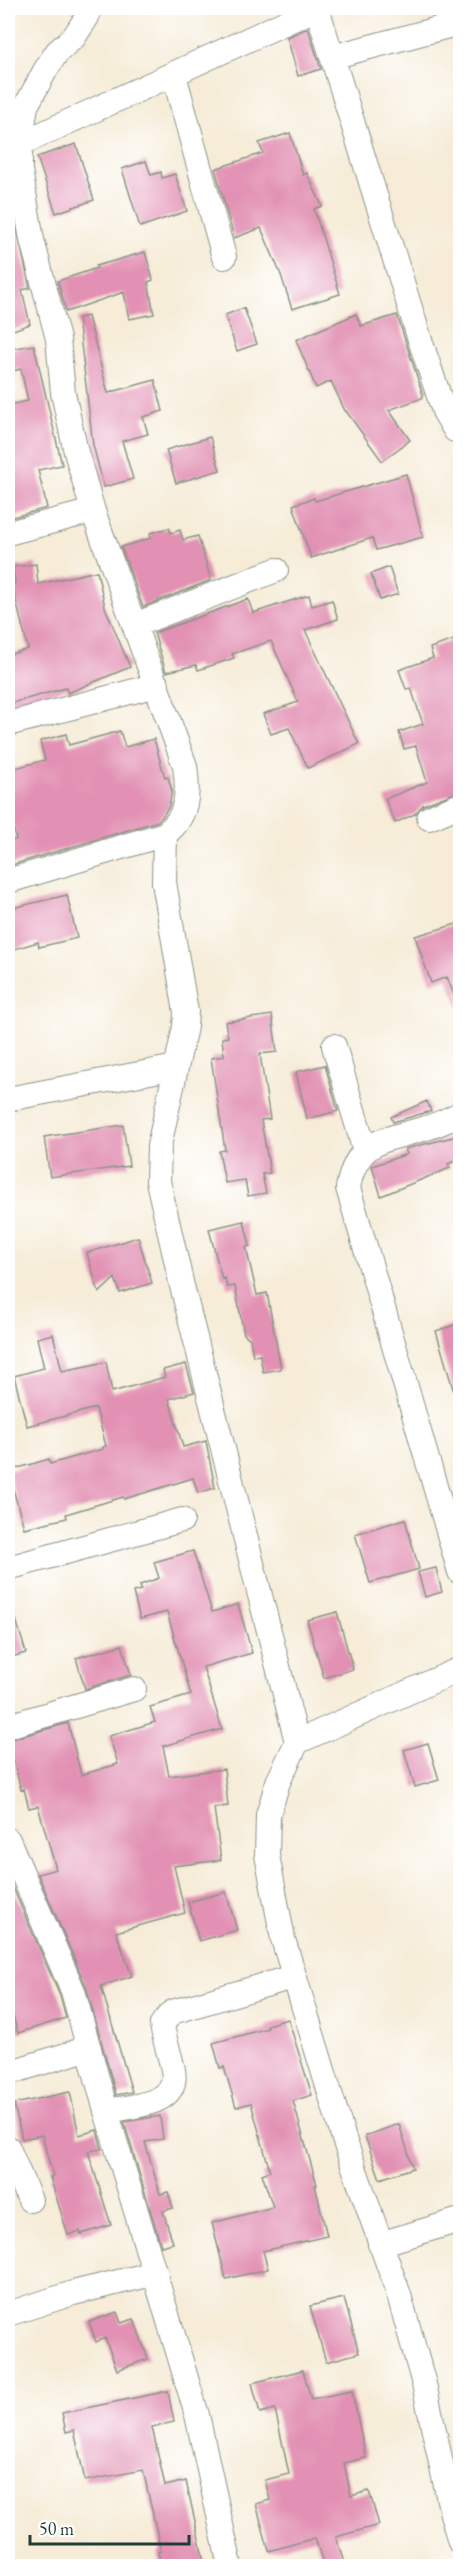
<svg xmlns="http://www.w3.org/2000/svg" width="468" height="2574" font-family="'EB Garamond',serif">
<rect width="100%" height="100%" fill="#fff"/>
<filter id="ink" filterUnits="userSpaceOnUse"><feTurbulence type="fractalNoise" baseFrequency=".0167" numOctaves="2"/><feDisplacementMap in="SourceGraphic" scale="12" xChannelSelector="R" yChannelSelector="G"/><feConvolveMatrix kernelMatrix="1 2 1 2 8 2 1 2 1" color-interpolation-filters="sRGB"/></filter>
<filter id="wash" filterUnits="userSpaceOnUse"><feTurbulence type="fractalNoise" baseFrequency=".008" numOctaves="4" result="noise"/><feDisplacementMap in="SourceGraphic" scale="24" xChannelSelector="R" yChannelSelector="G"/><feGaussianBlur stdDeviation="1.35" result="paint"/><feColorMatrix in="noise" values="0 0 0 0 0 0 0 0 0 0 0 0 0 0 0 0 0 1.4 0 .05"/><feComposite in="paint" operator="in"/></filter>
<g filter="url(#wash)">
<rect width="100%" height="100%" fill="#f6ecd8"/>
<g id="blocks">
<path fill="#e290b3" d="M308,28L321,69L298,76L287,37Z
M290,133L303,175L307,173L322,206L314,209L340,294L292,309L281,275L261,228L234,238L215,169L263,153L259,143Z
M76,144L94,200L56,213L37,157Z
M146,161L151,175L161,172L162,178L175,174L187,211L140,227L122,169Z
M13,211L30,288L22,290L30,324L8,332V212Z
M145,252L153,280L148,282L154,314L129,319L124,292L66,312L58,281L97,268L96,266Z
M244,308L257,344L237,351L225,315Z
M356,314L361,326L397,315L423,395L422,398L389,410L410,440L382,461L346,411H345L331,381L316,388L296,340Z
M88,316L108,393L155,380L163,411L143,417L148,434L122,441L133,479L104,487L93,445L78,318Z
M34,345L62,465L38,470L47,508L13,517L8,493V405L28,401L21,369L13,371L8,349Z
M210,437L220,470L176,483L166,450Z
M406,474L423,537L376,550L372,538L311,558L293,505L314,498L315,501Z
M169,528L171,533L180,530L183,540L198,536L211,580L143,607L121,547L151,538L150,533Z
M36,564L38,584L97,571L105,607L130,667L68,693L66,688L8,704V655L28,649L12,584L15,583L13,567Z
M389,567L398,594L380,600L371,574Z
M309,595L312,606L332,600L338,619L305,630L359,744L308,768L289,728L271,734L263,714L298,702L271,641L232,654L234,658L198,670L196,665L166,672L154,633L248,599L253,613Z
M460,638V670L455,672L460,693V763L456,765L460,780V791L423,805L415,814L395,823L385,799L427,782L416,746L404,749L399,732L423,724L411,688L406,689L399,670L433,658L430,648Z
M120,731L125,747L154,739L165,778L168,777L172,791L169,806L162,817L158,821L8,866V842L16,839L8,807V770L45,760L40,741L66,734L69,745Z
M67,895L77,938L39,947L38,942L8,951V909Z
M460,923V1007L459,1008L447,977L431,983L415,936Z
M272,1015L277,1052L260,1054L270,1119L261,1120L270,1173L262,1174L266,1193L248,1196L245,1180L225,1183L219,1151L225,1150L211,1058L224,1056L222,1038L228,1037L225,1022Z
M325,1065L338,1111L307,1119L296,1072Z
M427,1101L431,1111L393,1122L391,1117Z
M123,1125L129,1166L50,1177L44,1137Z
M457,1136L460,1145V1159L448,1164L450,1168L381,1196L372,1166L407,1154L405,1149Z
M244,1221L250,1246L246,1247L257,1295L267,1293L281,1369L263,1372L260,1355L253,1356L250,1339L244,1334L235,1286L227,1287L225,1278L222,1279L209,1229Z
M138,1237L152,1283L120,1293L115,1278L99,1293L87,1253Z
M460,1323V1398L456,1399L436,1331Z
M53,1334L62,1371L106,1362L112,1392L165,1377L163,1370L186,1364L194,1392L169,1399L183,1447L206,1441L215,1488L198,1493L193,1478L124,1499L123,1497L66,1514L67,1518L24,1528L8,1471L49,1459L50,1464L103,1449V1447L106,1446L96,1408L27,1426L14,1376L44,1368L37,1338Z
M405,1519L419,1569L370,1583L355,1534Z
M193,1551L212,1612L238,1604L252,1653L203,1667L222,1729L163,1746L169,1776L224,1769L228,1806L214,1808L221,1860L174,1866L185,1913L116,1932L132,1976L101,1986L132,2092L116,2095L86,1986L38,1874L56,1869L38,1806L29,1808L24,1789L21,1790L14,1762L8,1764V1740L68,1723L81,1775L118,1764L109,1736L155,1722L150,1707L191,1695L167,1612L140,1619L133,1592L141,1590L140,1585L159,1578L154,1562Z
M436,1568L442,1592L425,1597L418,1572Z
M12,1606L26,1653L8,1658V1607Z
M337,1612L353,1669L324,1678L307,1620Z
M122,1645L131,1675L85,1689L76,1658Z
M428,1743L439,1780L415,1787L404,1750Z
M10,1881L60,1996L66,2018L18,2033L8,2000V1882Z
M226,1892L237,1930L199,1941L188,1902Z
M288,2019L312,2095L293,2101L317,2185H315L327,2236L263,2251L268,2269L226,2279L212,2223L273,2207L262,2174L270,2171L251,2103L236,2107L224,2067L220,2068L213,2043L268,2028L267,2025Z
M70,2092L79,2135L97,2130L102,2149L88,2151L111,2225L81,2234L80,2231L68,2235L50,2177L53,2176L42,2135L22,2139L14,2104Z
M160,2116L163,2139L145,2142L160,2194L168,2192L173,2208L163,2211L173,2243L161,2246L124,2122Z
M399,2124L413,2168L380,2179L365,2136Z
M344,2298L359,2353L326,2362L310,2306Z
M117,2312L121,2323L134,2319L148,2359L117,2370L105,2338L96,2342L89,2322Z
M303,2370L311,2399L352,2391L366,2458L344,2463L351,2496L369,2491L379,2525L336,2537L345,2566H324L315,2538L269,2551L256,2504L270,2500L265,2480L289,2474L275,2409L260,2413L252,2383Z
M168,2391L174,2422L152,2427L165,2486L186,2481L205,2566H161L158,2552L161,2551L143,2470L85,2481L74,2430L66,2432L62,2413Z"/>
</g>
</g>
<g filter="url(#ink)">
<use href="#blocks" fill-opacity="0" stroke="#8a9486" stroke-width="1.5"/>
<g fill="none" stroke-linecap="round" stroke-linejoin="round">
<g stroke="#8a9486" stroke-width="26">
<path id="street" d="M317,8L420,340L444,411L455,430H460
M332,57L460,23
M174,75L224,257
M20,144L317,8
M8,533L93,511
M135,625L276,570
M8,724L157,685
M429,818L460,805
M165,834L164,882L186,1012L185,1027L159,1146L158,1181L182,1286L297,1742L460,1669
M8,881L165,834C188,817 189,792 185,766L93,511L76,452L63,393L58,339L32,240L20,170V144L26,106L46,69L57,52L74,37L87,17L89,8
M334,1046L365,1151
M8,1099L176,1067
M460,1114C449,1119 438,1125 426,1128C385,1141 357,1138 348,1188L460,1572
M8,1568L182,1520
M8,1726L134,1689
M297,1742L278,1782L268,1815L267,1855L283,1939L344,2139L399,2295L424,2384L452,2514L460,2542
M8,1840L73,1991L106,2111L197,2415L230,2566
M8,2073L89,2048
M106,2111C131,2106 180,2106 173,2070C170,2054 164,2040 162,2024L172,2012L293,1977
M8,2148L30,2200
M380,2244L460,2220
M8,2314L73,2293L156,2273"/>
</g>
<use href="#street" stroke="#fff" stroke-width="24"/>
</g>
</g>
<rect width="468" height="2574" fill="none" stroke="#fff" stroke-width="30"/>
<path d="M30 2535v9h159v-9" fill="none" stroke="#1f3d34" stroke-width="3"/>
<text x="39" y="2535" font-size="18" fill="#1f3d34" stroke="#ffffff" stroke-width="4.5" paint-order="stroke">50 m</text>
</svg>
